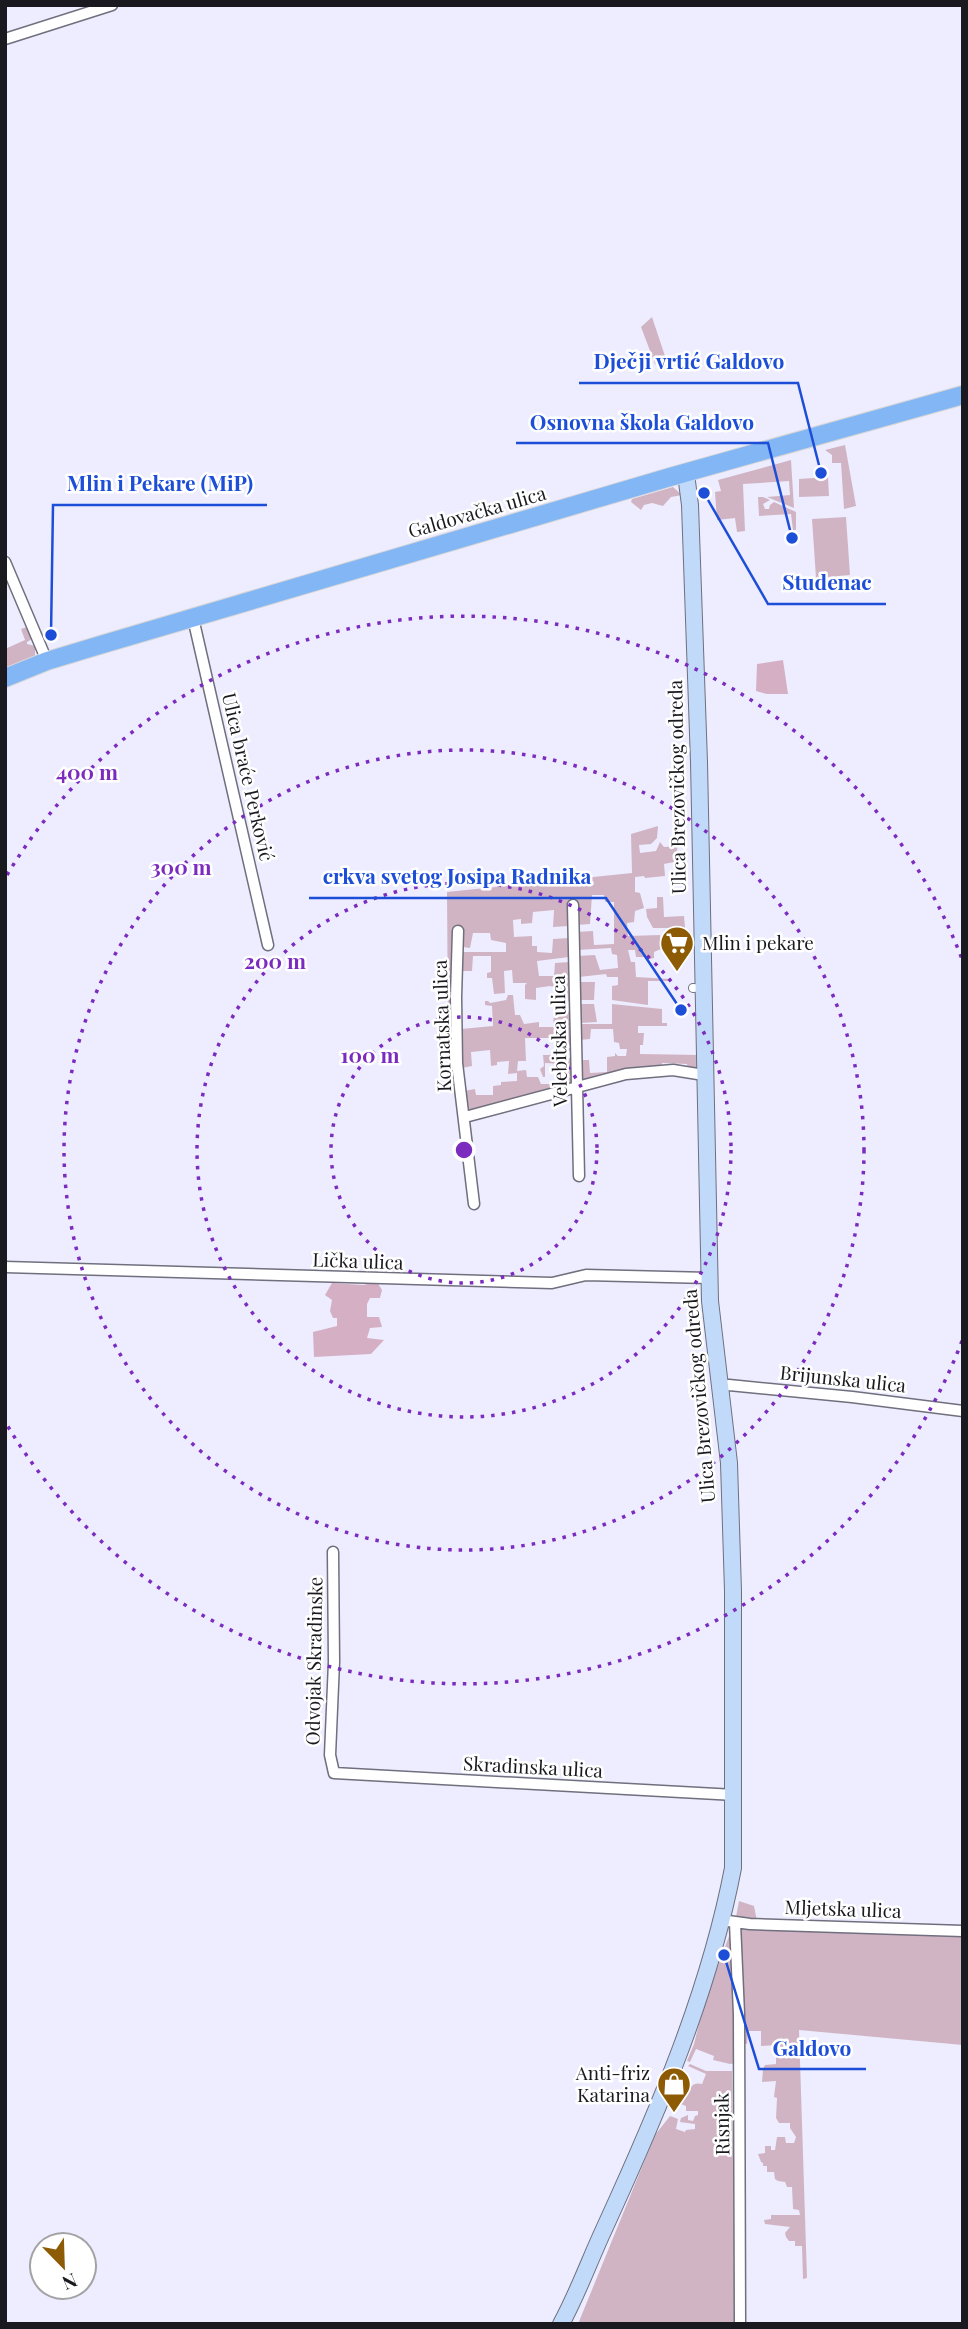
<svg xmlns="http://www.w3.org/2000/svg" width="968" height="2329" font-family="'Playfair Display',serif">
<rect width="100%" height="100%" fill="#ededff"/>
<path fill="#d1b4c4" d="M652,317L669,368L662,369L655,364L641,327Z
M845,445L856,506L844,509L841,463H832V455L825,450Z
M791,460L794,508L767,497L790,495L789,481L743,484L745,531L737,532L735,518L717,520L715,492L721,491L718,480Z
M828,477L829,496L799,497V479Z
M673,487L682,495L671,497L663,506L652,503L644,505L641,510L631,502L632,499Z
M758,497H763L770,500L763,504L765,509H769L770,505L774,502L796,512V530H793L791,514L759,516Z
M846,517L850,575L816,578L812,519Z
M27,627L32,639L27,642V644L35,646V657L5,669V649L25,640L21,629Z
M658,826L657,838L651,844L639,845L640,853L656,851L660,842L664,847L678,846L674,862L664,864L665,876L645,878L644,876L635,877V892L640,893L644,908L635,911L634,922L627,923L628,936L660,935L661,949L654,952V958L646,960L645,957H636L635,950H628L631,962H635L636,977L670,979V981H648V1005L612,1000V986L618,985V977H607L606,974L579,977L576,956L595,955L600,970L618,968L617,955L612,954L611,948L577,950L576,932L593,931L594,945L614,944V902H605L604,895H592L590,924L576,925L577,902L569,900V926L553,927L554,910L533,912L532,923L521,924V919L513,920L514,937L532,936V946H537V952L552,953L553,939L569,938V957L537,961L539,976H554L555,963L569,962L571,1001L556,1002L557,988L550,986L536,988V1000L525,999V985L527,983H513L512,970L504,971L505,993L494,994L492,978H487V973L491,972V956H473L472,971H462L463,952H506V943L491,940L490,933H473L470,948L463,947L454,1029H448L447,892L632,873L631,834Z
M657,897H663L664,917L684,916L685,928H653L647,917L646,909L657,908Z
M578,982H595L594,1000H578Z
M508,995H513L515,1015H520L524,1024L539,1022V1027H553L554,1013L571,1011L572,1045H556V1038H525L526,1061H518L517,1071L526,1070L527,1077H538L541,1084H557L562,1078V1064L545,1063V1077H543L540,1069L544,1066L543,1055H556V1048H571L570,1051L562,1053L563,1059L572,1058V1083L470,1112L464,1091L475,1089L476,1095H493V1086L501,1085V1082L517,1081V1073L508,1074L509,1061L497,1062V1065L491,1066L490,1050L471,1052L472,1066L462,1068L461,1029L493,1026L492,1006L485,1005V1001H488L490,1003L506,1000Z
M578,1004H594L597,1022L579,1023Z
M612,1004L662,1009V1023H667V1026H638V1033H644L643,1045H640V1054L699,1055V1067L696,1070L688,1069L687,1064L662,1063L660,1070L583,1082L580,1079L579,1060H589L590,1073L607,1072V1057L615,1056V1053L618,1056H626L627,1049H620L619,1043L614,1042L613,1029H591L590,1039L579,1040L578,1024H612Z
M739,1901L754,1906L757,1921L736,1917Z
M741,1927L963,1934V2045L799,2030L807,2278L803,2279L802,2246H795V2241H789L786,2237L785,2233L790,2227L765,2224L764,2220L771,2219V2215H800L799,2210L793,2209L792,2187H787L785,2182L778,2181L775,2179L774,2172H767V2166H763V2163L761,2162L758,2154L765,2153V2146H771V2150H775L777,2137H785L786,2143H794L796,2137L790,2128V2123H779L776,2118L777,2098L774,2097L776,2081L762,2082L763,2069L765,2065L776,2064V2045L761,2046V2031H748L747,2044L742,2043L739,1929Z
M731,1931L736,2063L730,2064L713,2060L714,2056L696,2049L690,2062L687,2061L694,2044L705,2000Z
M690,2064L706,2071H732L735,2324H578L655,2135L670,2116L678,2119L676,2129L685,2132L686,2130L695,2129V2124L680,2122L681,2118L688,2115V2120L693,2121L695,2116L698,2115V2111H686V2106L670,2100L655,2135L675,2079L678,2080L674,2090L687,2094C691,2086 693,2082 702,2084L706,2074L688,2066Z"/>
<path fill="#d5afc4" d="M783,660L788,694H767L756,691L757,664Z
M377,1282L382,1290L380,1298H370L367,1304V1317H379L382,1327L370,1328L367,1338L384,1340L371,1354L314,1357L313,1332L337,1326V1318H333L330,1311L332,1300L325,1295L332,1283L363,1285Z"/>
<g fill="none" stroke-linecap="round" stroke-linejoin="round">
<g stroke="#6f6f7e" stroke-width="10">
<path id="pedestrian" d="M693,988H694"/>
</g>
<g stroke="#6f6f7e" stroke-width="13">
<path id="minor" d="M5,39L112,5
M5,562L47,661
M193,618L268,945
M573,905L579,1176
M458,931L456,997L457,1063L474,1204
M465,1117L626,1074L673,1070L704,1075
M5,1267L552,1283L586,1275L709,1278
M719,1386L729,1385L852,1397L963,1411
M333,1552L334,1662L330,1755L334,1773L735,1795
M728,1921L750,1924L963,1931
M735,1923L739,2014L740,2324"/>
</g>
<g stroke="#6f6f7e" stroke-width="18">
<path id="secondary" d="M561,2324C578,2293 590,2259 605,2227C658,2111 709,1993 733,1868V1591L729,1463L710,1301L699,762L690,505L686,474"/>
</g>
<g stroke="#d6d6d7" stroke-width="20">
<path id="primary" d="M5,678L47,661L100,645L670,477L963,395"/>
</g>
<use href="#pedestrian" stroke="#fff" stroke-width="8"/>
<use href="#minor" stroke="#fff" stroke-width="10"/>
<use href="#secondary" stroke="#c1dafa" stroke-width="16"/>
<use href="#primary" stroke="#83b6f5" stroke-width="18"/>
</g>
<g fill="none" stroke="#7b2cbf" stroke-width="3.5" stroke-dasharray="3.5 7">
<circle cx="464" cy="1150" r="133"/>
<circle cx="464" cy="1150" r="267"/>
<circle cx="464" cy="1150" r="400"/>
<path d="M962 1341A533 533 0 0 1 7 1425M7 875A533 533 0 0 1 962 959"/>
</g>
<defs>
<g id="supermarket-pin" transform="scale(1.75)"><path d="M0 17L-7.5 6A9.5 9.5 0 1 1 7.5 6Z" fill="#8c5b04" stroke="#fff"/><path d="M-6-5.5h2.5l.6 2H6L4.5 2H-2.5L-4.4-4H-6ZM-1.5 3.2a1.3 1.3 0 1 0 .1 0ZM3 3.2a1.3 1.3 0 1 0 .1 0Z" fill="#fff"/></g>
<g id="shop-pin" transform="scale(1.75)"><path d="M0 17L-7.5 6A9.5 9.5 0 1 1 7.5 6Z" fill="#8c5b04" stroke="#fff"/><path d="M-5-2.5h2.3a2.7 3.5 0 0 1 5.4 0H5L5.5 6h-11ZM-1.5-2.5h3a1.5 2.3 0 0 0-3 0Z" fill="#fff"/></g>
</defs>
<g fill-rule="evenodd">
<use href="#supermarket-pin" x="677" y="943"/>
<use href="#shop-pin" x="674" y="2084"/>
</g>
<g text-anchor="middle" stroke-width="5" stroke-linejoin="round" paint-order="stroke">
<g font-size="19" fill="#19191f" stroke="#fff">
<text transform="translate(477 512) rotate(-16)" y="7">Galdovačka ulica</text>
<text transform="translate(248 777) rotate(77)" y="7">Ulica braće Perković</text>
<text transform="translate(677 787) rotate(-91)" y="7">Ulica Brezovičkog odreda</text>
<text transform="translate(442 1026) rotate(-92)" y="7">Kornatska ulica</text>
<text transform="translate(559 1041) rotate(-91)" y="7">Velebitska ulica</text>
<text transform="translate(358 1261) rotate(2)" y="7">Lička ulica</text>
<text transform="translate(843 1379) rotate(6)" y="7">Brijunska ulica</text>
<text transform="translate(699 1396) rotate(-95)" y="7">Ulica Brezovičkog odreda</text>
<text transform="translate(314 1661) rotate(-89)" y="7">Odvojak Skradinske</text>
<text transform="translate(533 1767) rotate(3)" y="7">Skradinska ulica</text>
<text transform="translate(843 1909) rotate(2)" y="7">Mljetska ulica</text>
<text transform="translate(722 2124) rotate(-91)" y="7">Risnjak</text>
</g>
<g font-size="19" fill="#19191f" stroke="#fff" text-anchor="start">
<text x="702" y="950">Mlin i pekare</text>
<text x="650" y="2080" text-anchor="end">Anti-friz<tspan x="650" dy="22">Katarina</tspan></text>
</g>
</g>
<circle cx="464" cy="1150" r="10" fill="#7b2cbf" stroke="#fff" stroke-width="3.5"/>
<g font-size="21" text-anchor="middle" font-weight="bold" fill="#7b2cbf" stroke="#fff" stroke-width="5" stroke-linejoin="round" paint-order="stroke">
<text x="87" y="780">400 m</text>
<text x="181" y="875">300 m</text>
<text x="275" y="969">200 m</text>
<text x="370" y="1063">100 m</text>
</g>
<path fill="none" stroke="#1d4ed8" stroke-width="2.5" d="M821 473L798 383H579M792 538L768 443H516M51 635L53 505H267M704 493L768 604H886M681 1010L606 898H309M724 1955L759 2069H866"/>
<g fill="#1d4ed8" stroke="#fff" stroke-width="2.5">
<circle cx="821" cy="473" r="7"/>
<circle cx="792" cy="538" r="7"/>
<circle cx="51" cy="635" r="7"/>
<circle cx="704" cy="493" r="7"/>
<circle cx="681" cy="1010" r="7"/>
<circle cx="724" cy="1955" r="7"/>
</g>
<g font-size="21" text-anchor="middle" font-weight="bold" fill="#1d4ed8" stroke="#fff" stroke-width="5" stroke-linejoin="round" paint-order="stroke">
<text x="689" y="369">Dječji vrtić Galdovo</text>
<text x="642" y="430">Osnovna škola Galdovo</text>
<text x="160" y="491">Mlin i Pekare (MiP)</text>
<text x="827" y="590">Studenac</text>
<text x="457" y="884">crkva svetog Josipa Radnika</text>
<text x="812" y="2056">Galdovo</text>
</g>
<rect width="968" height="2329" fill="none" stroke="#19191f" stroke-width="14"/>
<g transform="translate(63 2266) rotate(157)"><circle r="33" fill="#ffffff" stroke="#a3a3a5" stroke-width="2"/>
<path d="M0-5L12 26L0 18L-12 26Z" fill="#8c5b04"/>
<text y="-10" font-size="19" font-weight="bold" text-anchor="middle" fill="#19191f">N</text>
</g>
</svg>
